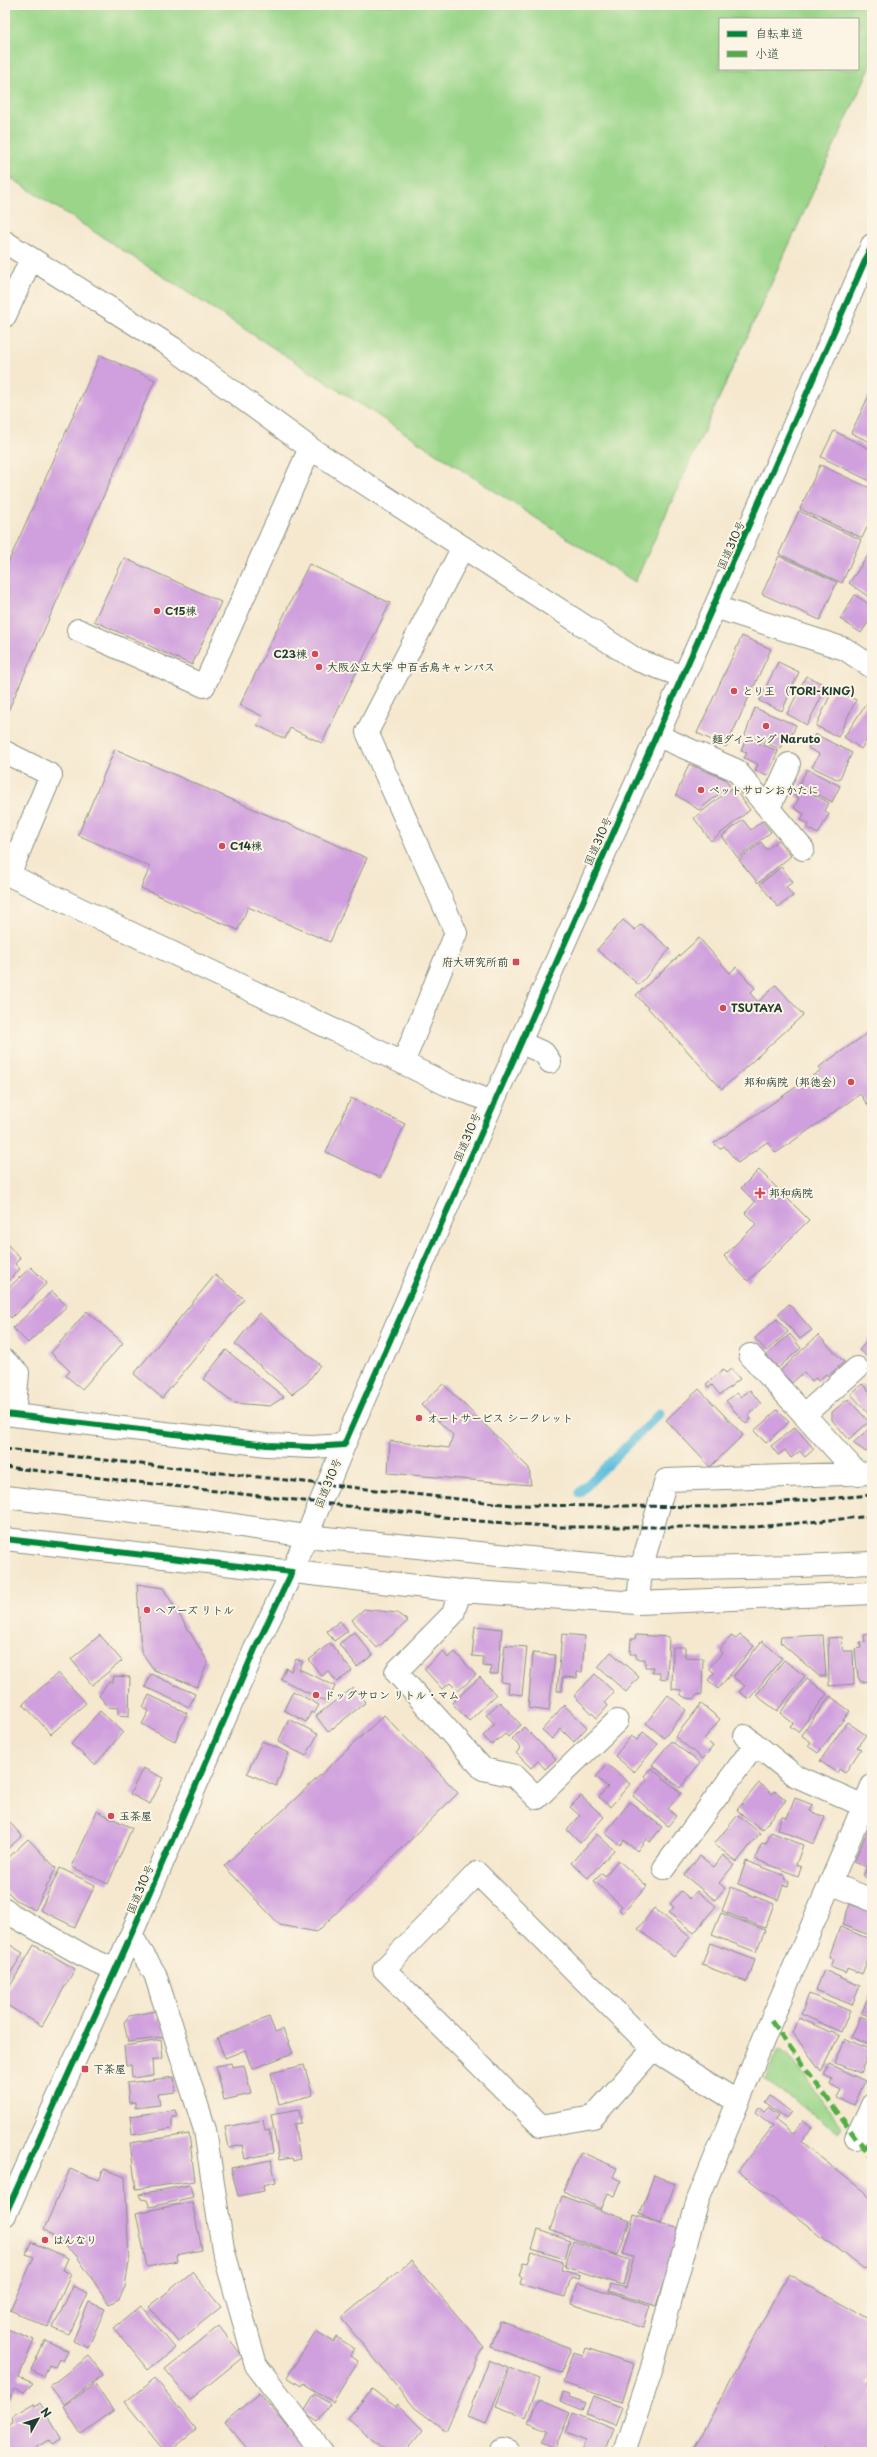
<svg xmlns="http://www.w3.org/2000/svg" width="877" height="2457" font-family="'Playpen Sans','Klee One',sans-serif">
<rect width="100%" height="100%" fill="#fcf5e5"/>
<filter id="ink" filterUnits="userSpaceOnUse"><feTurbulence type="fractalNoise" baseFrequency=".025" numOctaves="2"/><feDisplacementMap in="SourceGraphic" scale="8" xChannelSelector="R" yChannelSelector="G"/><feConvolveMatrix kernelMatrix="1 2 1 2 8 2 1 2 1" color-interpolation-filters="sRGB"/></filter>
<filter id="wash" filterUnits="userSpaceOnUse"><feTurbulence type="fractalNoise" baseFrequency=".012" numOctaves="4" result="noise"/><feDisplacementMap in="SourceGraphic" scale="16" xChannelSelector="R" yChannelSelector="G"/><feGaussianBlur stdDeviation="0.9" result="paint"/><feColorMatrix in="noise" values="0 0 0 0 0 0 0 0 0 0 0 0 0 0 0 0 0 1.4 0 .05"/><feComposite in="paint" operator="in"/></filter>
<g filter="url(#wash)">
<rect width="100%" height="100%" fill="#f5e8cf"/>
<path fill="#9ad589" stroke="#5c895e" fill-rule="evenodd" d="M5,5H872V63L635,582L5,174ZM720,19H858V69H720Z
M779,2049L789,2056L842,2127L838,2132L765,2080Z"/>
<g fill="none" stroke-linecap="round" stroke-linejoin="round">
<path stroke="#5ebedc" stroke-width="9" d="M579,1493L660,1413"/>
</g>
<g id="blocks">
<path fill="#d0a0de" d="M100,355L155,380L8,711L5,710V570Z
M872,389V443L851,433Z
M834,431L872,450V482L821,457Z
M820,465L872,489V517L862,538L800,509Z
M799,511L861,540L842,583L779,554Z
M872,550V595L870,598L849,583Z
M779,556L837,582L820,620L762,594Z
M124,558L221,602L192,665L94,621Z
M309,564L390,603L322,743L290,728L285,739L257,725L262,716L240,705Z
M855,595L872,606V616L861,633L840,619Z
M742,636L771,649L726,747L697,733Z
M778,662L799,672L782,711L759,701Z
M806,676L827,686L807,725L787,714Z
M833,689L856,700L838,737L816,726Z
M866,704L872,708V743L867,740L861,749L844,737Z
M755,708L796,725L789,741L784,739L780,749L745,735Z
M815,734L852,753L839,780L812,767L819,754L808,748Z
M746,738L778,751L768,775L755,771L758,764L744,758L747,753L741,751Z
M115,749L367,858L330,942L248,907L238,930L141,888L150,867L78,835Z
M689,764L725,779L730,785L699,810L676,795Z
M807,769L840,786L832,802L799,785Z
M733,787L750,810L711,841L694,818Z
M800,787L829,803L825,811L829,814L818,834L807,828L809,824L801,820L804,814L794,808L799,798L795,796Z
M743,820L751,830L762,821L771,832L738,858L722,836Z
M778,840L791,856L758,883L739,860L761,842L767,850Z
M781,867L793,882L786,887L793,896L778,907L760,884Z
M623,920L635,930L641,924L670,949L639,985L597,950Z
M699,938L730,973L736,967L746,978L755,988L750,993L758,1002L776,985L803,1015L722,1089L636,995Z
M872,1030V1111L860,1094L776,1153L767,1142L738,1163L724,1146L720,1149L714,1143L821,1070L819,1067Z
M351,1098L405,1124L380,1178L326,1152Z
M759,1170L809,1220L748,1281L724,1256L756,1224L745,1213L755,1202L741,1188Z
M7,1244L20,1258L15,1264L20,1269L5,1284Z
M31,1267L47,1283L11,1318L5,1311V1291Z
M215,1275L244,1299L162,1398L134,1374Z
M52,1291L67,1306L28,1343L13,1328Z
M789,1304L812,1330L800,1339L778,1314Z
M87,1311L123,1343L82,1389L66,1376L70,1371L51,1353Z
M259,1313L320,1365L307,1383L292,1394L235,1344Z
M777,1319L788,1332L766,1351L755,1338Z
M790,1334L801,1348L778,1368L766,1355Z
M818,1335L844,1362L828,1376L826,1374L818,1381L816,1378L812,1381L804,1372L792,1383L780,1371Z
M872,1336V1361L859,1350Z
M226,1350L284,1397L270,1406L233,1403L203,1379Z
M731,1369L740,1379L720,1395L712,1385L709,1388L706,1384L723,1370L726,1373Z
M443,1384L529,1468L531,1485L388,1473L390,1441L449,1448L453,1435L421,1405Z
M862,1384L872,1394V1418L851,1394Z
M699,1389L743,1435L710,1467L666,1420Z
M750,1390L761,1404L748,1415L751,1419L746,1424L726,1401L737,1393L741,1397Z
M848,1399L869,1422L849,1439L832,1420V1412Z
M777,1410L789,1422L766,1443L754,1431Z
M872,1426V1447L866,1452L853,1443Z
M795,1427L814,1449L805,1457L800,1451L791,1458L785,1450L778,1455L771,1446Z
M137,1584L163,1588L208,1662L197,1687L154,1670L141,1651Z
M364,1609L397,1613L408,1621L377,1648L352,1620Z
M340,1621L348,1631L334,1641L327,1631Z
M475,1626L502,1629L498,1674H490L491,1667L483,1666V1657L472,1656Z
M354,1632L373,1655L357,1667L339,1644Z
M562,1634L585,1636L582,1672H577V1678L563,1677L562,1691H557Z
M872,1634V1681L861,1682L858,1677L855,1649L861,1648L860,1642H865L864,1635Z
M100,1635L122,1661L92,1685L71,1659Z
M636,1635L669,1637L667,1679L660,1678V1673H652L653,1667H645V1659H636V1654H630L631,1639H635Z
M740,1635L754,1646L718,1689L708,1680L714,1673L709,1668L722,1653L719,1650L731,1636L736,1639Z
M823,1635L826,1676H819L780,1642L781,1637Z
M842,1637L843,1651H853L854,1684L829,1686L828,1638Z
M762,1641L782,1658L749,1699L739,1692L745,1686L733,1677Z
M330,1643L352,1671L337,1682L328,1671L322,1676L309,1660Z
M505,1645L527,1647L522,1695L508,1693L509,1683L501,1682Z
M673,1647H685V1657L703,1658L702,1694L697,1695L694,1699L686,1698L681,1695V1690L672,1689Z
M443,1651L448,1658L455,1652L476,1675L458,1691L450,1683L442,1689L424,1669Z
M611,1652L639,1677L626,1692L598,1667Z
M533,1653L555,1655L549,1711L528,1708Z
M296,1659L303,1662L299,1669L335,1686L328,1703L281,1679L286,1668L291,1671Z
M784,1660L805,1676L777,1711L756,1695Z
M58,1673L86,1703L51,1734L23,1704Z
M151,1674L195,1694L189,1707L145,1687Z
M595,1674L614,1692L605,1702L608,1706L597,1718L574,1696Z
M114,1676L130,1677L129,1716L118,1715V1708L108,1707L99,1695L109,1682H113Z
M480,1677L496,1695L469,1721L452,1703Z
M807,1678L827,1694L798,1732L790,1726L793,1723L780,1713Z
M353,1687L366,1702L328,1732L316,1716Z
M293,1691L319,1705L314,1714L311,1712L306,1722L284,1710Z
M149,1695L187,1713L175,1741L142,1724L149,1711L143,1707Z
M668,1695L686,1710L664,1738L646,1723Z
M830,1696L850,1711L818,1753L808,1746L811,1742L801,1735Z
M500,1702L521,1725L508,1737L505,1734L492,1745L483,1736L495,1724L486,1715Z
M701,1704L720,1719L704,1739L713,1746L703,1759L675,1737Z
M564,1705L587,1727L574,1742L561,1729L552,1739L542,1730Z
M100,1711L123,1732L95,1765L71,1744Z
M384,1715L458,1793L317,1932L280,1925L224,1866Z
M289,1719L318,1734L306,1756L278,1742Z
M847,1722L866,1735L857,1747L861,1749L845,1773L839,1769L837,1773L820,1761Z
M524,1727L556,1759L545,1769L538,1761L531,1768L516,1753L521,1748L512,1739Z
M643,1732L658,1744L634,1772L615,1756L631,1736L637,1740Z
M262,1741L289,1753L276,1786L247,1773Z
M671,1741L700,1763L680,1788L652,1765Z
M607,1764L630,1784L610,1807L599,1797L608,1787L596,1777Z
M143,1768L163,1778L150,1804L130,1794Z
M651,1768L681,1793L668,1809L676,1816L668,1826L633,1796L647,1779L644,1776Z
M759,1783L773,1794L775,1791L786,1800L762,1830L737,1810Z
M581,1796L604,1817L580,1843L567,1830L580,1816L570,1807Z
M795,1798L813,1805L810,1811L825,1817L814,1844L777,1829L782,1816L787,1818Z
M630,1802L662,1827L650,1842L646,1839L637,1851L624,1840L620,1845L605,1833Z
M97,1811L132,1828L108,1884L72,1867Z
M738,1815L760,1833L737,1862L714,1844Z
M6,1818L22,1836L5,1851V1819Z
M868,1829L872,1830V1880L863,1876L867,1867L854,1862Z
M771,1832L803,1845L796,1865L801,1867L798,1876L755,1859L762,1843L766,1844Z
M597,1834L614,1850L588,1878L571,1863Z
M28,1839L56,1868L35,1910L16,1900L5,1889V1861Z
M723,1855L734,1865L719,1883L725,1888L715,1900L684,1875L700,1856L714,1867Z
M618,1860L647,1886L623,1913L619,1909L622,1906L594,1881L602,1873L605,1876Z
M746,1861L786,1876L785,1879L789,1881L788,1886L783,1885L778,1900L738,1884Z
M60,1868L95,1885L75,1927L40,1910Z
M731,1887L774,1904L765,1928L722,1911Z
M681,1891L690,1899L697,1891L716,1906L694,1933L669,1913L674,1907L670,1904Z
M850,1904L872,1912V1936L842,1925Z
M654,1908L690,1937L674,1957L638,1929Z
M721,1913L765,1930L756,1952L712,1935Z
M840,1927L872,1940V1949L862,1974L847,1968L846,1973L830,1967L833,1959L829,1957Z
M7,1943L23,1953L5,1982V1946Z
M710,1943L755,1960L747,1982L702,1965Z
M34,1945L75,1969L42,2026L5,2004V1995Z
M824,1970L860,1986L852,2005L816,1990Z
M809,1994L850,2011L841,2032L801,2014Z
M869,1994L872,1995V2017L862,2013Z
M156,2011L157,2020L162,2019L165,2037L128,2042L124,2022L129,2016Z
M861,2016L872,2021V2046L851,2037Z
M269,2017L275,2032L283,2029L293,2053L252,2069L245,2050L225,2058L217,2038Z
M799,2018L839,2036L821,2071L793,2033Z
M845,2039L872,2050V2059L867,2057L860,2073L835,2063Z
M161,2040L163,2058L152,2060L153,2075L132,2078L131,2065H126L124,2046Z
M231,2063L232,2067L244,2065L251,2094L224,2100L216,2066Z
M829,2064L865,2081L854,2105L837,2098L841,2091L830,2085L832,2079L824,2075Z
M304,2065L313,2095L279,2104L271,2073Z
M174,2077L176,2092L158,2094L160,2105L135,2108V2102L129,2103L127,2083Z
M770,2096L791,2112L786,2118L765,2102Z
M759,2107L764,2111L768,2107L779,2115L775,2120L793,2134L803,2120L812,2127L801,2142L872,2198V2261L864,2270L738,2171L773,2126L755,2112Z
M299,2109L301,2123L294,2124L300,2159L293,2161L292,2158L279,2160L271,2114Z
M175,2110L177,2117H172V2128L132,2135L130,2116Z
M263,2120L265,2131L269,2130L273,2153L245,2159L242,2145L229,2148L225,2127Z
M189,2134L195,2181L136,2189L130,2143Z
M581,2152L617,2168L613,2177L621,2181L615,2196L608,2193L601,2209L563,2191Z
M271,2160L276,2182L263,2185L264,2191L238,2196L231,2168Z
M70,2169L99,2180L104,2169L125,2177L129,2261L125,2287L119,2299L109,2304L76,2255L44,2229Z
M654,2175L675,2184L661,2223L640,2214Z
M190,2185L193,2197L150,2207L147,2200L141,2199L139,2194Z
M562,2196L630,2221L618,2255L550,2230Z
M192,2202L202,2250L176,2255L177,2261L147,2267L136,2213Z
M634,2215L680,2229L656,2306L609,2291L611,2284L626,2288L634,2257L623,2254Z
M538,2230L570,2241L565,2259L532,2249Z
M573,2241L630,2260L623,2285L565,2267Z
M31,2242L68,2258L63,2270L71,2274L48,2327L10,2310L34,2257L26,2254Z
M532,2252L563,2262L561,2270L580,2275L579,2279L571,2277L565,2297L520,2284L522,2277L519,2276L523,2262L528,2263Z
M411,2261L484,2347L477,2358L446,2431L415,2408L341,2318Z
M192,2272L221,2307L178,2342L149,2307Z
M788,2274L872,2321V2373L866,2383L872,2386V2452H833L825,2447L823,2452H692Z
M578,2283L650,2306L643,2328L571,2304Z
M73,2286L88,2293L69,2335L53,2328Z
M89,2302L105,2309L88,2348L73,2341Z
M141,2306L175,2348L148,2370L114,2328Z
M500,2321L571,2348L561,2373L491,2347Z
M219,2326L243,2357L190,2400L165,2369Z
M5,2328L34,2340L19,2377L33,2383L24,2392L15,2388L7,2403L5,2402Z
M316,2331L334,2342L337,2337L355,2349L351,2356L358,2361L333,2402L303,2383L301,2386L287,2377Z
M45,2340L68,2351L63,2361L59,2359L55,2367L49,2365L44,2377L31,2370Z
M586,2348L634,2364L622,2402L563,2383L573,2352L583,2355Z
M89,2356L103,2375L64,2404L50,2386Z
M489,2360L508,2368L486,2424L467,2417Z
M510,2368L540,2379L525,2417L496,2406Z
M155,2378L196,2430L169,2452H165L125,2402Z
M95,2384L113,2411L81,2434L63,2406Z
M372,2389L395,2407L397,2404L423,2430L405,2452H388L348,2418Z
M563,2392L570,2394L569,2397L586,2403L583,2410L560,2401Z
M259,2393L303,2445L299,2450L301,2452H250L225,2422Z
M315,2394L330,2404L318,2421L304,2412Z
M594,2396L622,2407L615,2425L587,2414Z
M540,2400L570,2413L555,2448L542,2442L548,2430L528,2422L538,2401L540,2402Z
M34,2403L35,2406L40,2403L61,2438L53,2443L50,2439L29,2452H5V2427L13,2423L12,2416Z
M573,2413L613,2429L604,2452H582L586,2441L565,2433Z"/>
</g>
</g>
<g filter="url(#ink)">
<use href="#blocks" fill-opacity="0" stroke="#8a9282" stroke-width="1"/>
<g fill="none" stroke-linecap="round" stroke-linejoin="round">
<g stroke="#8a9282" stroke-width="24">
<path id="minor" d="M5,242L173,348L310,448L637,660L682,676
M5,316L31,259
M463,547L367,732L456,933L403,1063L448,1085L493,1102
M715,607L845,649L872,667
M78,630L204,686L310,448
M656,735L736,770L803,849
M5,752L51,775L9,875L403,1063
M769,808L789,764
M521,1043L544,1053L550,1062
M750,1355L859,1475
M5,1361L18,1373L14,1415
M5,1414L267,1445L312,1447L344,1445
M804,1415L857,1368
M5,1497L209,1521L306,1536L641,1569L800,1566L872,1563
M5,1539L460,1591L638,1603L872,1593
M460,1591L453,1614L396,1672L483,1769L515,1776L537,1798L617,1721
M638,1603L641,1569L666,1480L872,1473
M745,1736L794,1775L864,1806
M664,1868L755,1745
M830,1883L872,1900
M5,1909L12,1915L88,1958L116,1970
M131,1935L155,1974L205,2130L223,2249L256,2365L322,2452
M653,2049L593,2117L541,2126L384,1969L477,1873L653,2049L738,2102
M856,2138L872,2105
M502,2450L508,2452
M624,2452L651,2371L698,2200L771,2021L872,1786"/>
</g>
<g stroke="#8a9282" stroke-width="24">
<path id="highway" d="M5,2215L131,1935L255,1649L292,1572L344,1445L493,1102L715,607L872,245"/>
</g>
<use href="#minor" stroke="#fff" stroke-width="22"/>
<use href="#highway" stroke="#fff" stroke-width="22"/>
<path stroke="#1f3d34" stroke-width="3" stroke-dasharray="6 3" stroke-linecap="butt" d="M5,1449L512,1505L722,1507L872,1495
M5,1467L479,1521L558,1527H756L872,1516"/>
<path stroke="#52ad45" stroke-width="5" stroke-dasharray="10 5" stroke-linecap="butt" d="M771,2021L856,2138L872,2156"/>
<g stroke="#fcf5e5" stroke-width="8">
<path id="cycleway" d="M5,1414L267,1445L312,1447L344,1445L872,245
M5,1539L292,1572L255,1649L131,1935L5,2215"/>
</g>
<use href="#cycleway" stroke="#00873e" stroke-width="6"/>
</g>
</g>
<g fill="#d1495b" stroke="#fcf5e5" stroke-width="1.5">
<circle cx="157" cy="611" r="4"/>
<circle cx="315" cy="654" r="4"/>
<circle cx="319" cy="667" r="4"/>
<circle cx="734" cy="691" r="4"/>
<circle cx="766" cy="726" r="4"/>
<circle cx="701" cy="790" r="4"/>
<circle cx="222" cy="846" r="4"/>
<rect x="512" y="958" width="8" height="8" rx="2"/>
<circle cx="723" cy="1008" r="4"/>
<circle cx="851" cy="1082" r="4"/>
<path d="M758 1187h4v4h4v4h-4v4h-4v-4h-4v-4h4z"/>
<circle cx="419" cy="1418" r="4"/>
<circle cx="147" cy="1610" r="4"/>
<circle cx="316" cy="1695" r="4"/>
<circle cx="111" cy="1816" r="4"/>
<rect x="81" y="2065" width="8" height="8" rx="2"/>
<circle cx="45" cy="2240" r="4"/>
</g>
<g text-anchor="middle" stroke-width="4" stroke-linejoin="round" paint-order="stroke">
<g font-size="11" fill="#1f3d34" stroke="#fcf5e5">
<text transform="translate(731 545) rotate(-66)" y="4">国道310号</text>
<text transform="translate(598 841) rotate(-66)" y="4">国道310号</text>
<text transform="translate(467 1137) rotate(-67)" y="4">国道310号</text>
<text transform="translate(328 1483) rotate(-68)" y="4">国道310号</text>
<text transform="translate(140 1889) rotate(-67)" y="4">国道310号</text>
</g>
<g font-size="11" font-weight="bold" fill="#1f3d34" stroke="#fcf5e5" text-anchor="start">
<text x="165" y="615">C15棟</text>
<text x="307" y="658" text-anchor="end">C23棟</text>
<text x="327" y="671">大阪公立大学 中百舌鳥キャンパス</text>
<text x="742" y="695">とり王 （TORI-KING)</text>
<text x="766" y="743" text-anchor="middle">麺ダイニング Naruto</text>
<text x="709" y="794">ペットサロンおかたに</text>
<text x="230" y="850">C14棟</text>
<text x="508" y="966" text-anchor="end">府大研究所前</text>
<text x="731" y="1012">TSUTAYA</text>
<text x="843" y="1086" text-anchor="end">邦和病院（邦徳会）</text>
<text x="769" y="1197">邦和病院</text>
<text x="427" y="1422">オートサービス シークレット</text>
<text x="155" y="1614">ヘアーズ リトル</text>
<text x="324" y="1699">ドッグサロン リトル・マム</text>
<text x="119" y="1820">玉茶屋</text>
<text x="93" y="2073">下茶屋</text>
<text x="53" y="2244">はんなり</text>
</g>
</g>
<rect width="877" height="2457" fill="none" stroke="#fcf5e5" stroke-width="20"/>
<rect x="719" y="18" width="140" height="52" fill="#fcf5e5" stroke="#a4ab9e"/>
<rect x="727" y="31" width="20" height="6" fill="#00873e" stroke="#a4ab9e"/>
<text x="755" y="38" font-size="12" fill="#1f3d34">自転車道</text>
<rect x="727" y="51" width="20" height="6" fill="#52ad45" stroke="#a4ab9e"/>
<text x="755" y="58" font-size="12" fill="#1f3d34">小道</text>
<g transform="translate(38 2419) rotate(51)" stroke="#fcf5e5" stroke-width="3" paint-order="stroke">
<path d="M0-3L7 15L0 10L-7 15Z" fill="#1f3d34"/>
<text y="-6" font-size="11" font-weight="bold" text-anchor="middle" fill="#1f3d34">N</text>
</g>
</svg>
